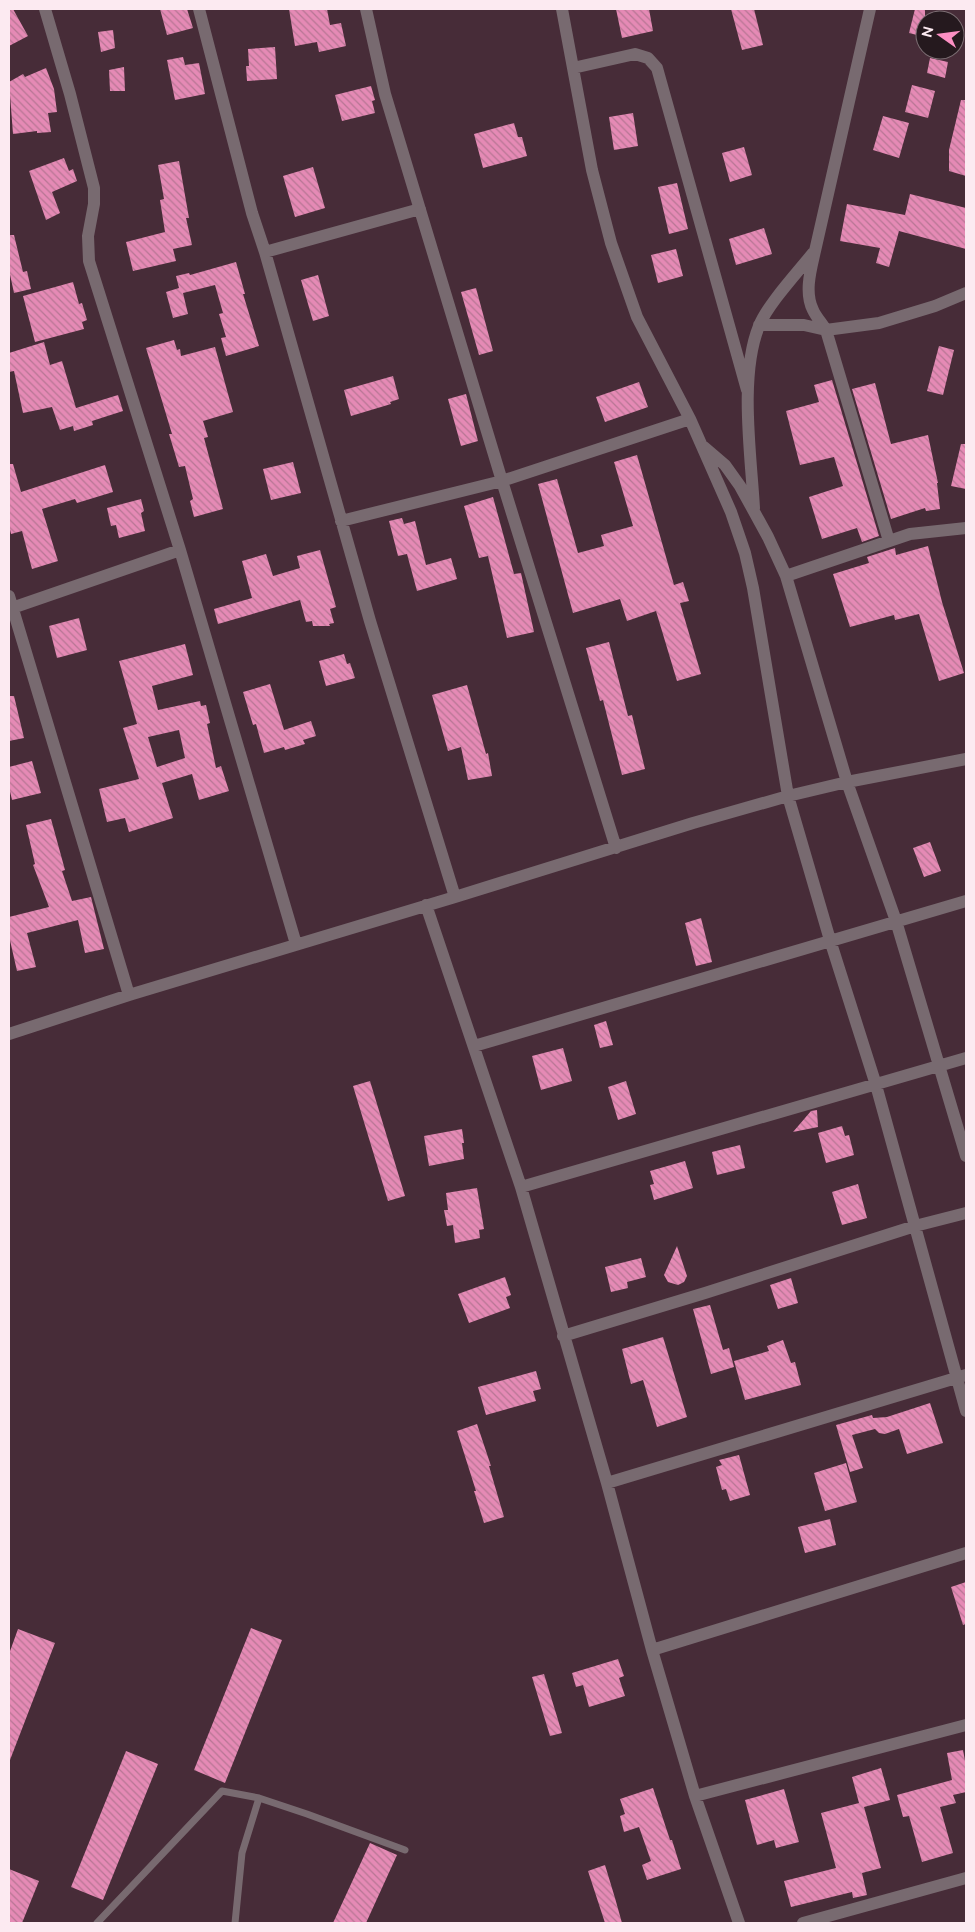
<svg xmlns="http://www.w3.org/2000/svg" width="975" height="1932" font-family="Raleway,sans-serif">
<defs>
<pattern id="building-back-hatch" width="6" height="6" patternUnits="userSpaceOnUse" patternTransform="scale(1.25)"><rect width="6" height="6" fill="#e58ab5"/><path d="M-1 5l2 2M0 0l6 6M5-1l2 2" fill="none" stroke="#b77694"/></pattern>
</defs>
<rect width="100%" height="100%" fill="#472c38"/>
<path fill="url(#building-back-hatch)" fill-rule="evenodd" d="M9,9H13L28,36L9,46Z
M160,9H187L193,28L167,35Z
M289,9H327L330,25L341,23L346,46L319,52L317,42L295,46Z
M616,9H649L653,31L622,38Z
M731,9H754L763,45L742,50Z
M915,9H925V37L909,33Z
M113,30L115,48L101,52L98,32Z
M275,47L277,79L247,81L246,66H249L248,49Z
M183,57L185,65L199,63L205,94L175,100L167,60Z
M930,58L948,62L945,78L927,73Z
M124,67L125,91H110L109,70Z
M46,68L54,89L57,112L48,113L51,132L37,133V131L13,134L9,82L23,74L25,77Z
M912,85L935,91L928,118L905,112Z
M371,86L375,100L372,101L375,113L342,121L335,95Z
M961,100H966V176L949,171V150Z
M633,113L638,146L614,150L609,117Z
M883,116L909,123L899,158L873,150Z
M514,123L518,137H522L527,156L483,168L474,134Z
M744,147L752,175L730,182L722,153Z
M64,158L69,171L73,169L77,181L52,192L60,213L46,220L29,171Z
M179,161L189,218H186L192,245L173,249L176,261L133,271L126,242L165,232L160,200L164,199L158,165Z
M313,167L325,208L295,217L283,176Z
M677,183L688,229L669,234L658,187Z
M910,194L966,208V249L899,231L889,267L876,263L880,248L840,241L847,204L905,215Z
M764,228L772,254L736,265L729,239Z
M9,235H14L23,272L27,271L31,289L14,293L9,270Z
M676,249L683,276L658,283L651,255Z
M236,262L245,294H243L259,346L226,356L221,338L226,337L219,314L223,313L215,285L183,293L188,314L173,318L166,292L179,288L176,276L189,273L190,275Z
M318,275L329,316L313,321L301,280Z
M73,282L79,304L82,303L87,320L82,322L84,329L35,342L23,296Z
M476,288L493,351L479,355L461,292Z
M174,340L177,350L180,349L181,356L215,347L233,412L203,421L208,437L204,438L223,509L194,517L190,501L193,499L185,466L179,467L169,434H172L146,348Z
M44,342L50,365L62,361L76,408L118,395L123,411L92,421L93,425L74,431L73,426L60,430L52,407L23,413L14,371L9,372V353Z
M939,346L954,350L943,395L927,391Z
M393,376L399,399L390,402L391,404L351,416L344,390Z
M832,380L879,536L862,542L857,528L822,539L809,497L843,486L834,457L800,465L786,411L819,402L814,385Z
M639,382L648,407L605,422L596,397Z
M875,383L891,444L928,435L938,483H937L940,509L926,511L925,508L891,519L852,389Z
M466,394L478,441L461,446L448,399Z
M961,444H966V489L951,486Z
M637,455L674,585L683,582L689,601L680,603L701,674L677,681L656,611L627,621L620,599L573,613L538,484L557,479L578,553L604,546L601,535L633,526L614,462Z
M293,462L301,493L271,500L263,469Z
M9,464H13L21,492L105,465L113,492L77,503L75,499L42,509L58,561L32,569L22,531L11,534L9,525Z
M493,497L514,574L521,573L534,632L507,638L488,556L479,558L464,506Z
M141,499L144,511L141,513L145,531L119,538L116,525L111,526L107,508Z
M402,518L404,524L415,521L426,565L451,558L457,579L417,591L407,554L398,556L389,521Z
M928,546L942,602L964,673L939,681L919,614L895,620L894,615L850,627L833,574L869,563L867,557L895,548L896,555Z
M320,550L336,607L330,609L334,623L329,624L330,626H313L312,621L306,622L300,600L218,624L214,609L252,598L242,561L266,554L273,576L300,568L297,556Z
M79,618L87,650L57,658L49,626Z
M609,642L628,716L632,715L645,769L622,775L603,700L600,701L586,648Z
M185,644L193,675L152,686L158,710L200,701L201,706L206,705L210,723L207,724L216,768L221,766L229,791L199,800L192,774L162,783L173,818L129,832L125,818L107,822L99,789L139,779L123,728L137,724L119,661ZM179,730L185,758L157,767L148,737Z
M344,654L347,664L350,663L355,678L326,686L319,661Z
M270,684L284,730L311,721L316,736L303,740L305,744L285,750L284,747L264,753L256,724L253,725L243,692Z
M467,685L486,754L488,753L492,776L468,780L461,747L448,751L432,695Z
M9,696H14L24,738L9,741Z
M32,761L41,793L12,800L9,787V767Z
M51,819L65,870L62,871L72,901L91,897L104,949L85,953L78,920L27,933L36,967L17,971L9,936V917L49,907L33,865L35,864L26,825Z
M930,842L941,871L924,877L913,848Z
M701,918L712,962L696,966L685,923Z
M606,1021L613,1045L600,1048L594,1025Z
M563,1048L572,1081L541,1090L532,1056Z
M370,1081L405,1196L388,1201L353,1086Z
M626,1081L636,1114L618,1120L608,1087Z
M817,1110L818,1127L793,1132L811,1111Z
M842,1126L845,1136L849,1135L854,1155L826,1163L818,1133Z
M462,1129L464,1143H462L464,1159L429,1166L424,1136Z
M740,1145L745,1168L717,1175L712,1152Z
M685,1161L693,1188L654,1200L650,1185L654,1184L650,1171Z
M858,1184L867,1218L842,1225L832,1192Z
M477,1188L484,1229L479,1230L480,1238L455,1243L453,1225L447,1226L444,1210H448L446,1193Z
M677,1246L687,1276L684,1282L678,1285L668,1282L664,1275Z
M641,1258L646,1277L627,1282L628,1288L611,1292L605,1267Z
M505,1277L511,1295L506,1297L510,1308L469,1323L458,1294Z
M791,1278L798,1303L778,1309L770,1285Z
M710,1305L723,1350L729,1348L734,1367L711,1374L693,1309Z
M663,1337L687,1417L657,1427L643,1380L631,1384L622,1349Z
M783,1340L791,1363L795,1362L801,1385L745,1400L734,1361L769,1351L767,1346Z
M536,1371L541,1389L533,1391L536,1401L486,1415L478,1387Z
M930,1403L943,1443L907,1454L899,1429L885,1434L879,1433L875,1429L852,1435L863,1468L850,1472L836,1425L872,1415L873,1418L887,1417Z
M477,1424L491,1466H489L504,1517L484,1523L474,1491H476L457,1431Z
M739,1455L750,1495L730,1501L726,1489L722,1490L716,1467L722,1465L719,1460Z
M846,1463L857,1502L825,1511L814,1473Z
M830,1519L836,1545L805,1553L798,1527Z
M966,1582V1624L963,1625L951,1587Z
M251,1628L282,1640L225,1783L194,1770Z
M18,1629L55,1643L10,1760L9,1654Z
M618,1659L624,1676L619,1678L625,1696L589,1707L583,1685L576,1687L572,1673Z
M544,1674L562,1733L550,1736L532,1677Z
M963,1750L966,1766V1792L953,1795L956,1803L940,1807L953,1853L922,1862L909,1816L903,1817L897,1795L952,1780L947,1753Z
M126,1751L158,1764L103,1900L71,1887Z
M881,1768L890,1800L864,1807L881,1868L862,1873L867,1895L853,1898L852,1892L791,1907L784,1881L836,1868L821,1813L859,1803L852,1777Z
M653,1788L670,1840H672L681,1869L647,1880L642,1865L651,1861L639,1827L624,1832L620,1816L625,1814L620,1799Z
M784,1789L799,1842L776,1848L774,1840L757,1845L745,1800Z
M370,1843L397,1855L366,1923H333Z
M605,1865L615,1898L622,1923H605L588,1871Z
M9,1869L39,1881L22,1923H9Z"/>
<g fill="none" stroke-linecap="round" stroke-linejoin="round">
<path stroke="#786a70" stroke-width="7" d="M97,1923L222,1791L259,1798L307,1814L405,1850
M235,1923L242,1853L259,1798"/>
<path stroke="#786a70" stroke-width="12" d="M45,9L70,94L94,188V204L88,236L89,261L180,550L296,944
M199,9L252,213L265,252L370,621L455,897
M366,9L385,94L502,481L616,848
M562,9L592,170L611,243L637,317L690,419L731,512L745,553L753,588L788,796L830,940L876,1085L966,1411
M870,9L815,251C811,269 804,292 813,310C816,317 822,323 826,330L889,541
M573,68L635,54L648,58L657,68L747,390
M265,252L420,209
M759,325H804L826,330L879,323L935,306L966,293
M704,447L725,465L740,486L768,537L786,576L847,782L896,921L966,1156
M754,508C751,455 739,375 759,326C768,304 797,273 813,253
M341,521L502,481L690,419
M786,576L910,534L966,528
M9,596L129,995
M12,608L180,550
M426,905L521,1187L607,1483L652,1650L695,1796L739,1923
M9,1034L129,995L455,897L693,823L788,796L847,782L966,759
M474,1046L966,901
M521,1187L966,1058
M563,1336L705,1293L915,1226L966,1213
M607,1483L966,1375
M652,1650L966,1553
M695,1796L966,1725
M803,1923L966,1878"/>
</g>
<rect width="975" height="1932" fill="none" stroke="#fceaf1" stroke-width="20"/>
<g transform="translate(940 35) rotate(284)"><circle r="24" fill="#25191e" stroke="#7b6d72"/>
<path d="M0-4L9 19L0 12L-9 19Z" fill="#fc8fc3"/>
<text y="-8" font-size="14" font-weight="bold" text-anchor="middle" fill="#fceaf1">N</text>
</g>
</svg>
